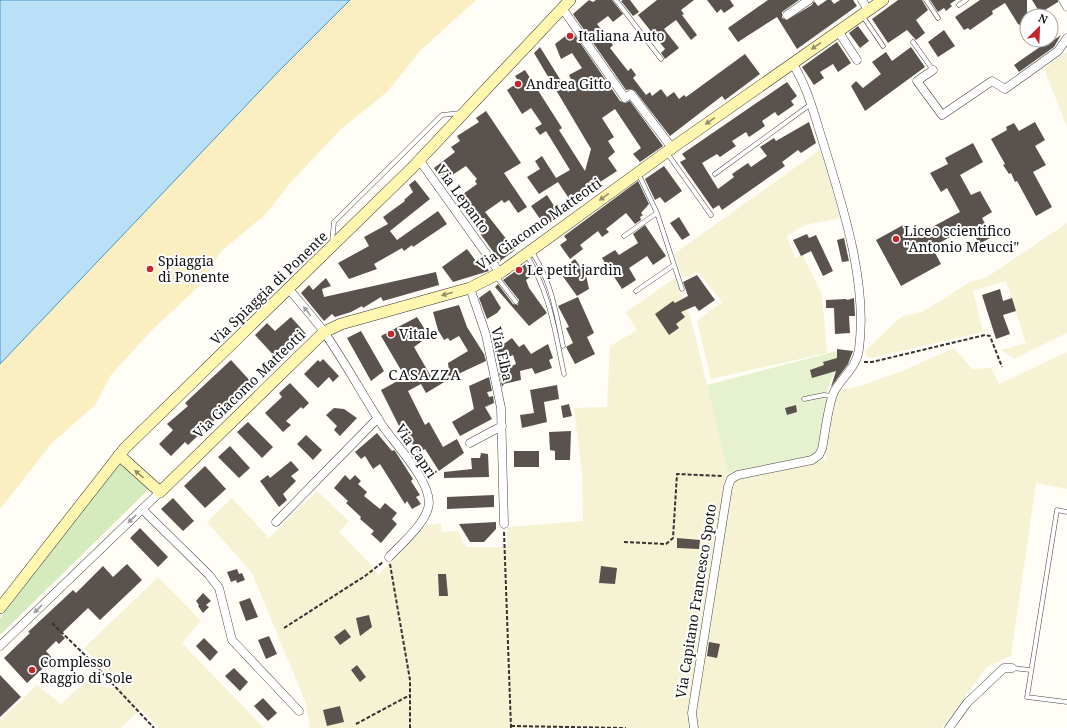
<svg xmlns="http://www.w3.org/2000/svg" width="1067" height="728" font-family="'Noto Serif',serif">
<rect width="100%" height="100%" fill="#fffdf5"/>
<path fill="#f6f3d4" d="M1067,51V127L1044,69Z
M821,149L840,218L805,225L787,236L795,258L803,255L822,295L827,353L711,379L697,321L722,302L698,272L683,278L674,254Z
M1067,223V333L1014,359L1001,350L1026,343L1006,281L973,291L983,332L871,358L866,356L865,351L902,316L922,312L970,282L987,277Z
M675,278L691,319L730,480L826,460L825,450L838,391L860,386L902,371L954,348L972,369L991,368L999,384L1067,352V489L1036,483L1011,656L987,667L942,728H310L305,701L252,573L207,522L232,498L269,538L317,491L349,521L339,532L369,563L378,575L427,525L441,523L442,532L458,531L466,547H507V527L583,521L582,474L574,408L607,407L610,346L637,330L626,312Z
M158,577L201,621L182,643L264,728H159L141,709L121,728H0V721L37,685L61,704L88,679L107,688H122L84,648Z"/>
<path fill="#d5ebbd" d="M120,463L149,489L0,635V618Z"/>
<path fill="#fbeec1" d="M350,0H476L420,51L387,92L341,129L291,182L265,215L221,251L198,287L151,331L111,375L95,405L51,444L0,509V364L277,73Z"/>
<path fill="#e6f2cf" d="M837,351C838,375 830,378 825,398L828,399L820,443L815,453L807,457L728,473L707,385Z"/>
<path fill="#b9e0f7" stroke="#3f96cf" d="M0,0H350L277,73L0,364Z"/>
<path fill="#5a524d" d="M589,0L593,2L596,0H612L623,14L613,22L608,16L597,24L613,45L610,48L628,71L631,68L636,75L633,78L646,95L650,92L652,96L661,89L667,97L674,92L679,99L684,95L686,97L745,54L760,74L725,100L722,96L670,136L635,91L631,89L626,90L573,14Z
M623,0H630L639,12L633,16L621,1Z
M657,0H694L681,10L684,14L682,15L697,35L691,40L676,20L664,29L679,48L665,59L661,53L665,49L638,15Z
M707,0H730L734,6L724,13L721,9L717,13Z
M768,0H799L782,12V18L787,20L812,5L814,1L818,6L827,0H831L834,4L840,0H853L857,6L797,49L777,17L738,42L728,28Z
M898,0H922L928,10L916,20L925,33L916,40L907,30L888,43L872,19Z
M930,0H956L950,4L952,6L946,11L944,8L938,12Z
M980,0H1027V22L1022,26L1018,24L1005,3L992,11L993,14L970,30L968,28L964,30L955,17Z
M1032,0H1058V2L1040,13Z
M858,26L869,41L860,48L849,33Z
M944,30L955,46L938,57L928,42Z
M572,31L620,101L625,103L630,101L663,146L640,162L633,154L641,148L615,109L602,118L614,137L608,141L615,152L608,158L617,171L594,186L597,190L572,203L558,182L539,194L527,177L540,169L535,161L542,156L556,178L570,170L546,131L540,135L535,128L542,124L531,108L522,114L507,90L519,82L515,76L525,70L562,128L559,130L585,171L591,149L534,53L540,47L568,92L575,88L569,75L582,68L572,53L561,59L555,44Z
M1061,35L1054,47L1019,72L1014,65L1050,40H1054Z
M837,42L851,63L838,72L833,64L820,72L824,78L814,85L802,67Z
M911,47L925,67L865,111L851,86L856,81L863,88L881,74L872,62L886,52L892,61Z
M787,82L797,96L791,101L794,105L778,116L775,112L762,121L765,126L749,137L746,132L732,141L736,146L720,157L717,154L702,163L718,189L734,177L732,174L748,163L751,167L767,156L760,147L774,138L776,141L809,122L816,143L801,153L798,150L782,162L785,166L722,210L719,205L713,209L680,162L686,159L682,154Z
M486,111L521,163L504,173L527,207L518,213L509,200L504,203L502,200L485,212L515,250L500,261L471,221L475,218L459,197L477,184L475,181L477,179L466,166L443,181L434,168L455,152L451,147L460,141L457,136L479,122L476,118Z
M1035,122L1045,140L1035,146L1046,165L1033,172L1052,207L1036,216L1017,181L1015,182L1011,173L1009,174L1003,165L1005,164L991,139L1007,130L1006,127L1014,123L1019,131Z
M973,143L983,162L960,175L971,195L980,191L992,212L982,218L992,237L979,244L970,226L932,247L941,264L901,286L876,240L905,224L912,238L960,212L947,188L941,192L930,173L948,164L945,158Z
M664,166L682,191L665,203L660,197L655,200L645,179Z
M415,180L430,199L390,231L397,240L438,211L447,224L413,247L412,245L404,251L402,248L374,264L377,269L349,279L338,263L369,246L364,237L388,224L383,217L405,201L404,200L413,192L409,185Z
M638,181L649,204L641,213L643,215L640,217L641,220L635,224L626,213L606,229L609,232L602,237L598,231L580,245L583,249L570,259L560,245L567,240L564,236Z
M547,195L558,212L553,216L555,219L545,226L531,206Z
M679,217L690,235L682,240L670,223Z
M645,225L666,256L653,265L647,256L629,268L636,280L622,289L602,258L615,250L619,255L638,243L633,234Z
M807,234L809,238L816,235L833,271L823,276L811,251L801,256L793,240Z
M844,238L849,261L842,262L837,240Z
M467,249L476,261L480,258L489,271L453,282L442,267Z
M575,259L586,275L589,289L577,296L559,271Z
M527,263L533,275L526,280L529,288L547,313L529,326L495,287L498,284L513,304L518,305L519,300L503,280Z
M436,272L439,285L383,301L381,297L363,308L362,306L351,312L335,317L332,314L324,321L301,293L309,285L313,290L326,278L331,286L322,289L324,297Z
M697,275L715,300L699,311L695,306L681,312L685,317L676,324L679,328L669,335L655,314L673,301L675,303L688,296L683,282Z
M1000,289L1003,301L1012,298L1016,311L1003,315L1010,334L996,339L982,295Z
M490,290L501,308L497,313L487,319L479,298Z
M578,297L594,333L587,337L595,354L575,364L566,347L573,343L566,328L569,327L558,306Z
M854,298L855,316H849L850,333L835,334L834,308H826V300L846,299L847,300Z
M459,305L467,327L484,354L486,361L456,375L426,393L421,384L408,391L425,425L429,422L443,447L457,439L464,453L439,471L425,449L418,453L401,425L399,426L381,390L405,377L381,336L417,317L429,336L414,347L433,380L449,371L448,363L468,351L459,336L450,341L448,338L444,340L438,330L433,312Z
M291,317L306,334L278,360L255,335L267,323L275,331Z
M361,331L384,371L371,381L347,338Z
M512,338L519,347L524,344L531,354L548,344L553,358L549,360L552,368L535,374L532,368L520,371L521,380L504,384L502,387L499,372L516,364L513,355L497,361L495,350Z
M837,349L853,351L848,364L831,387L836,371L812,378L810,370L824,365L823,362L837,358Z
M323,359L339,376L333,382L329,377L318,388L304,374L318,360L320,362Z
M231,360L253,384L188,445L185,442L171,456L159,444L173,430L167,424L188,406L185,403Z
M489,377L492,391L487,392L489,397L493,396L494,403L485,407L492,419L460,436L452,422L474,409L469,386Z
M290,383L309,403L303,409L301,407L286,421L291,425L283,432L265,413L282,397L279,393Z
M557,385L559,399L544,402L547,422L522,428L520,415L534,413L530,390Z
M569,404L572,416L563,418L561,406Z
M796,405L797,412L787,415L785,408Z
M334,408L344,409L357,418L340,436L334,430L337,426L326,415Z
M248,422L273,447L262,458L237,432Z
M571,431L570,460H555V451L550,450L549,432Z
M377,433L392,451L394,450L395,451L413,479L411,481L420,495L416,497L421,504L412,509L407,501L405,504L380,464L373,469L365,456L361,459L355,452Z
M306,435L322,450L313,460L297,444Z
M230,446L250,468L239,478L218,457Z
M514,451H539V467H514Z
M481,453L488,454L489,477L444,478V472L472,469L471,458H480Z
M291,461L299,470L291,476L296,481L283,494L287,500L279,507L260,481L268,475L270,478Z
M205,466L226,489L205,508L184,486Z
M345,475L350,480L355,475L361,481L358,484L367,492L364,496L380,509L385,503L397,513L392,519L397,524L381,543L371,534L374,531L360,519L361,517L346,503L348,501L334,488Z
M494,495V507L447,509V497Z
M173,498L194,521L183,531L161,509Z
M496,522V529L484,542H470L459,524Z
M140,528L168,557L158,567L130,538Z
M677,538L700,540L699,549L677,548Z
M127,564L142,580L100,620L88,608L61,634L65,638L59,644L56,641L46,651L53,659L27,683L4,658L30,633L28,632L73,590L76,593L103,566L113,577Z
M601,566L617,568L615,584L599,583Z
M237,569L239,574L242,573L245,580L237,583L236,580L231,582L227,572Z
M438,574H446L448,596H439Z
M203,593L211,601L206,605L209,607L203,613L198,606L199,605L196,601Z
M250,598L258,617L246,621L239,602Z
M369,615L372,627L360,636L356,618Z
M345,629L351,637L340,645L334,637Z
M269,636L277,654L266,659L258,640Z
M204,638L218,652L210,661L196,646Z
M709,642L720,644L717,658L707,656Z
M357,665L366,677L360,682L351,670Z
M234,668L248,682L240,691L225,676Z
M0,675L21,697L0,717Z
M263,698L277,713L268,721L254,706Z
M340,706L344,722L327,726L323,710Z"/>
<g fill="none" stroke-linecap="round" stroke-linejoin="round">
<g stroke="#444" stroke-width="5">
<path id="lane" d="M616,0L661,59
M926,0L938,18
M959,5L966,0
M862,15L883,46
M913,42L933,70
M667,153L711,215
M638,173L657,213L682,289
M715,174L811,104
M624,236L657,213
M332,242L334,222L442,115L461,113
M531,251C551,279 556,313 563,346
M526,254C550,293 555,331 564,374
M495,275L516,302
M636,291L674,265
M804,399L824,395L832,396
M1067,512L1057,510L1027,697L1067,702
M1012,668L1031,670"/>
</g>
<g stroke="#444" stroke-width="9">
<path id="street" d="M862,0L868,10
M1063,0L1067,7
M562,8L625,98L631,94L672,148
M787,15L809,0
M838,31L857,60
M933,70L917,81L942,115L992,81L1005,89L1058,51L1067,38
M420,161L500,273
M470,288L486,335L501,408L504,524
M289,289C301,304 313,317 324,332C345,362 362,394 382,425C395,444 428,478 429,502C429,521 401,544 389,557
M470,443L502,426
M142,509L209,575L219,588L232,640L299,711
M276,522L378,418
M0,646L160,492
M694,728L692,713L728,487L731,479L738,475L812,460L819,455L822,449C825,434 828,405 834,392C842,377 857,367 859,349C868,281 842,204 822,139C814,114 807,85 792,63
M949,728L967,703L1004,668H1012"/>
</g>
<g stroke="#333" stroke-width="12">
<path id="secondary" d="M119,455L160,492L324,332L341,324L470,288L500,273L672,148L883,0
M0,608L125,448L412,168L570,0"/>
</g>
<path stroke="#333" stroke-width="2" stroke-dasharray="4 2" stroke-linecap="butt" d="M864,362H872L985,335L990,336L1002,367
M504,532L511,728
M624,542L666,544L673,538L677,474L723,476
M390,564L410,680V728
M52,623L92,662L154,728
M284,628L365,576L383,562
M356,724L410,695
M511,726L626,728"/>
<use href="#lane" stroke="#fff" stroke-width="4"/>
<use href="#street" stroke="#fff" stroke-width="8"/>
<use href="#secondary" stroke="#fff6b0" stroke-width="11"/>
</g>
<defs><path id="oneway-solid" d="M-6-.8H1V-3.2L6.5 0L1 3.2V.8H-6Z"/></defs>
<g fill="#948f68">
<use href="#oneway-solid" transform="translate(816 46) rotate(145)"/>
<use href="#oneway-solid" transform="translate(710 121) rotate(145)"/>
<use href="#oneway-solid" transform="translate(604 197) rotate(144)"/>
<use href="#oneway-solid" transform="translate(447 294) rotate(164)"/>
<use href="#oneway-solid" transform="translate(139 474) rotate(-139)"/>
</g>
<g fill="#a0a0a0">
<use href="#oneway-solid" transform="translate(307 311) rotate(-129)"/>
<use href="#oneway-solid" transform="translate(132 519) rotate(136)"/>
<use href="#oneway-solid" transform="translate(38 609) rotate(136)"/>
</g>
<g fill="#c4262e" stroke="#fff" stroke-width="1.5">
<circle cx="570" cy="36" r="4"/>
<circle cx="518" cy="84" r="4"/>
<circle cx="896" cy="239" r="4"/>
<circle cx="150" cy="269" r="4"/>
<circle cx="519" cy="270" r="4"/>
<circle cx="391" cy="334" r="4"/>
<circle cx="32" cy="670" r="4"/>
</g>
<g text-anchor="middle" stroke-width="4" stroke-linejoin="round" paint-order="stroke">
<g font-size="14" fill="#111" stroke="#fff" text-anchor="start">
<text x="578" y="41">Italiana Auto</text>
<text x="526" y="89">Andrea Gitto</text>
<text x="904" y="236">Liceo scientifico<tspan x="904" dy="16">"Antonio Meucci"</tspan></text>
<text x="158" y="266">Spiaggia<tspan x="158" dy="16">di Ponente</tspan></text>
<text x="527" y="275">Le petit jardin</text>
<text x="399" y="339">Vitale</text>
<text x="40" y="667">Complesso<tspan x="40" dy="16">Raggio di Sole</tspan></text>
</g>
<g font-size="14" fill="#111" stroke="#fff">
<text transform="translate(463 199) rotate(54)" y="5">Via Lepanto</text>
<text transform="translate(539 224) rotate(-35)" y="5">Via Giacomo Matteotti</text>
<text transform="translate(269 288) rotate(-44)" y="5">Via Spiaggia di Ponente</text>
<text transform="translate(502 354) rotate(77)" y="5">Via Elba</text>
<text transform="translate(249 384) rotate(-44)" y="5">Via Giacomo Matteotti</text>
<text transform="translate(416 451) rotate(56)" y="5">Via Capri</text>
<text transform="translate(696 601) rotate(-81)" y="5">Via Capitano Francesco Spoto</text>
</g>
<g font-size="15" letter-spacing="1" fill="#111" stroke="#fff">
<text x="425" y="380">CASAZZA</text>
</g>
</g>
<g transform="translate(1039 28) rotate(24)"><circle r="19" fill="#ffffff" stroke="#a0a0a0"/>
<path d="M0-3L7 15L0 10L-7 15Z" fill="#c4262e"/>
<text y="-6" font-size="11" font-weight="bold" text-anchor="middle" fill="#111111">N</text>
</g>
</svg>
